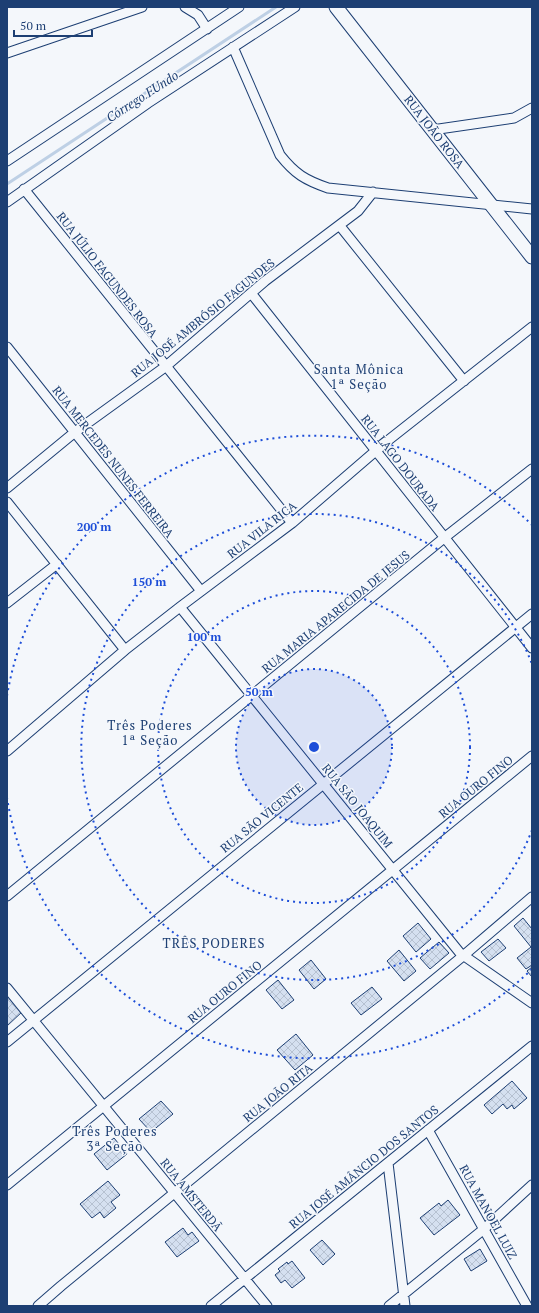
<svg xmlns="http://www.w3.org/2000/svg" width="539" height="1313" font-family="'PT Serif',serif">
<defs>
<pattern id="building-cross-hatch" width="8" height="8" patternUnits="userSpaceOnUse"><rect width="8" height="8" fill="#d5e0f0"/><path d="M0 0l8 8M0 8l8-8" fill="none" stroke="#b6c1d1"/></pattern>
</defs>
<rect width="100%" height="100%" fill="#f4f7fb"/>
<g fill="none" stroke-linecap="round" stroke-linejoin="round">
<path stroke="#bed0e5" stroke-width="3" d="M7,184L276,7"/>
</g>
<path fill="url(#building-cross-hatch)" stroke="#1d3f73" d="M523,918L532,929V965L526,969L517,958L531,947L514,926Z
M418,923L431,939L416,952L403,936Z
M498,939L506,948L489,961L481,952Z
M439,942L449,953L430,969L420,958Z
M399,950L416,971L404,981L387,961Z
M311,960L326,979L314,989L299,970Z
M532,967V977L527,971Z
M278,980L294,1000L282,1009L266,990Z
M372,987L382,999L361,1015L351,1003Z
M7,991L23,1011L7,1026Z
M296,1034L313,1055L295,1070L277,1050Z
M512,1081L527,1098L514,1109L512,1105L507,1109L503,1104L492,1114L484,1105Z
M161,1101L173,1114L151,1132L139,1119Z
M114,1138L127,1154L107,1170L94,1154Z
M108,1181L120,1195L111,1202L116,1208L104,1218L100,1212L92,1218L80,1204Z
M448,1200L460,1215L434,1235L420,1218L439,1203L441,1206Z
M183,1228L188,1235L192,1232L199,1241L177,1257L165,1242Z
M322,1240L335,1254L323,1265L310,1250Z
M480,1249L487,1261L471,1271L464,1259Z
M292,1261L305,1278L292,1288L285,1280L281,1283L275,1275L280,1271L278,1269L287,1262L288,1264Z"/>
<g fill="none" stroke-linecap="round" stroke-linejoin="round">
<g stroke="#1d3f73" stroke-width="11">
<path id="minor" d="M185,7L198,15L207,29
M233,47L280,155C295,174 305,180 328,188L532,209
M7,53L142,7
M432,130L514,118L532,108
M7,161L239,7
M24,189L292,523
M7,202L148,103L295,7
M340,226L464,381
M251,293L532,648
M7,347L201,591
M7,488L75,432L165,367L265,281L358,211L373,192
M7,502L125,650
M7,603L57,564
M180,607L460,953L532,1003
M7,751L125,650L180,607L292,523L386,442L532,327
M7,896L444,538L532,469
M7,988L267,1306
M7,1042L532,614
M428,1130L527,1306
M388,1163L405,1306
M7,1185L532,756
M38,1306L61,1286L463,956L532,897
M211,1306L532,1046
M389,1306L484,1229L532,1185"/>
</g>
<g stroke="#1d3f73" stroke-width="15">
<path id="secondary" d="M336,7L532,257"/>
</g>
<use href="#minor" stroke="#f4f7fb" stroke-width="9"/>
<use href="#secondary" stroke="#f4f7fb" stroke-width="13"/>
</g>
<circle cx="314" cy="747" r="78" fill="#1d4ed8" fill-opacity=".12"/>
<g fill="none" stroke="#1d4ed8" stroke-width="2" stroke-dasharray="2 4">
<circle cx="314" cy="747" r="78"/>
<circle cx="314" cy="747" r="156"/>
<path d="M532 830A233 233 0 1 1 532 664"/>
<path d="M532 969A311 311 0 0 1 7 798M7 696A311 311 0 0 1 532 525"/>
</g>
<g text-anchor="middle" stroke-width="3" stroke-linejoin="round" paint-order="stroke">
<g font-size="12" fill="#1d3f73" stroke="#f4f7fb">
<text transform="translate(434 132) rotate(52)" y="4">RUA JOÃO ROSA</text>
<text transform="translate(107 275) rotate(52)" y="4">RUA JÚLIO FAGUNDES ROSA</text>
<text transform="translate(203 318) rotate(-39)" y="4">RUA JOSÉ AMBRÓSIO FAGUNDES</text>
<text transform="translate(113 462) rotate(52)" y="4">RUA MERCEDES NUNES FERREIRA</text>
<text transform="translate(400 463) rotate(52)" y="4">RUA LAGO DOURADA</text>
<text transform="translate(262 530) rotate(-38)" y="4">RUA VILA RICA</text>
<text transform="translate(336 612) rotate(-39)" y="4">RUA MARIA APARECIDA DE JESUS</text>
<text transform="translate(476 787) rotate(-39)" y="4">RUA OURO FINO</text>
<text transform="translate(357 806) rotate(51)" y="4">RUA SÃO JOAQUIM</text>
<text transform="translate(262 818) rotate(-39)" y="4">RUA SÃO VICENTE</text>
<text transform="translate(225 992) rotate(-39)" y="4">RUA OURO FINO</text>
<text transform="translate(278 1093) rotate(-39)" y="4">RUA JOÃO RITA</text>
<text transform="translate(364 1167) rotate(-39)" y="4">RUA JOSÉ AMÂNCIO DOS SANTOS</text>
<text transform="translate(191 1195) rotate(51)" y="4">RUA AMSTERDÃ</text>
<text transform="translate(488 1212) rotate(61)" y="4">RUA MANOEL LUIZ</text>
</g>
<g font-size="13" font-style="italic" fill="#1d3f73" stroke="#f4f7fb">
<text transform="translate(142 96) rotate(-33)" y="5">Córrego FUndo</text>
</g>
<g font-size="13" letter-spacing="1" fill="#1d3f73" stroke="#f4f7fb">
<text x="359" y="374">Santa Mônica<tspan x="359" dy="15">1ª Seção</tspan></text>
<text x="150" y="730">Três Poderes<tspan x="150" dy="15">1ª Seção</tspan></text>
<text x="214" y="948">TRÊS PODERES</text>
<text x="115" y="1136">Três Poderes<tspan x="115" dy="15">3ª Seção</tspan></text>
</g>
</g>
<circle cx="314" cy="747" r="6" fill="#1d4ed8" stroke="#f4f7fb" stroke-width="2"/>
<g font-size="12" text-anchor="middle" font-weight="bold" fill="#1d4ed8" stroke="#f4f7fb" stroke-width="3" stroke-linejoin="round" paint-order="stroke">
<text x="94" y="531">200 m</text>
<text x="149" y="586">150 m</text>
<text x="204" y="641">100 m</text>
<text x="259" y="696">50 m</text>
</g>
<rect width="539" height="1313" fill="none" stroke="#1d3f73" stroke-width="16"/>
<path d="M14 30v6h78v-6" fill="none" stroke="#1d3f73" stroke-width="2"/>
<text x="20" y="30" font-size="12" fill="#1d3f73" stroke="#f4f7fb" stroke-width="3" paint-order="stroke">50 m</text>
</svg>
